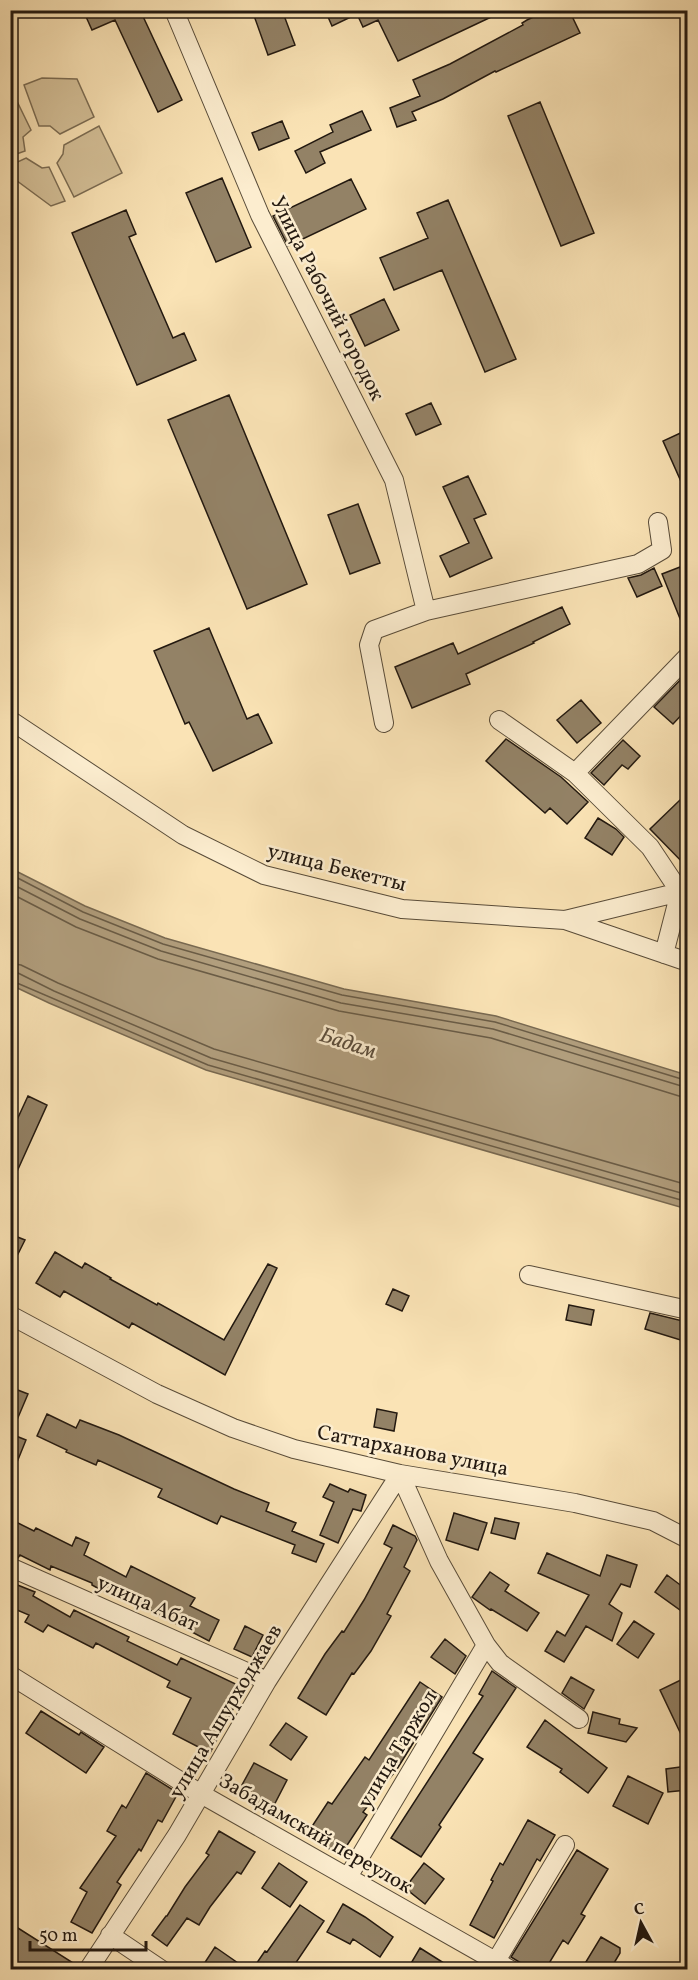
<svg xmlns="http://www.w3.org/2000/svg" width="698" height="1980" font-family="Vollkorn,serif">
<rect width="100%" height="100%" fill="#fae3b5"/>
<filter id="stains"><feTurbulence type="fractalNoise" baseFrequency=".00333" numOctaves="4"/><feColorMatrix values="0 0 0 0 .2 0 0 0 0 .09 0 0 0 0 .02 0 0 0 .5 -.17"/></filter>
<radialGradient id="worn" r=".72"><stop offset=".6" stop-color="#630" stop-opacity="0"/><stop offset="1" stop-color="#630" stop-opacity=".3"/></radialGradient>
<path fill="#d5c199" stroke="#7c6d54" stroke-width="1.5" d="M42,78L77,79L94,117L60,134L50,126H39L24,85Z
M11,89L31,130L23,137L25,151L11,156Z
M99,126L122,173L74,197L57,163L63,154L64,145Z
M26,158L42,168L49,167L65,201L51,206L13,178H11V165Z"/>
<path fill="#b19e7d" stroke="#786951" stroke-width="1.5" d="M10,868L85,906L165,938L344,989L496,1016L687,1075V1209L206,1070L49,1003L11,985Z"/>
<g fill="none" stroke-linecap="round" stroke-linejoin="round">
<path stroke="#6a5c46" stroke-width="1.5" d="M10,874L83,912L163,944L342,995L495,1022L688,1081
M10,883L80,919L161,951L341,1003L493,1029L688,1088
M10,893L76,927L158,959L339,1011L491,1038L679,1096L688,1097
M10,963L21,965L58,983L214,1049L688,1185
M10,972L18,973L54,991L211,1058L688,1195
M10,980L208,1065L688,1202"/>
</g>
<path fill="#938266" stroke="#231910" stroke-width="1.5" d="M83,10H140L182,100L158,112L115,20L92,30Z
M252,10H282L295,45L268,55Z
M325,10H506L398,61L378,20L363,27L357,14L332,26Z
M548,10H569L580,33L496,72L495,71L443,99L412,112L416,120L397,127L390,108L420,96L413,80L450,64L523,25L522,23L527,20Z
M540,102L594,233L561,246L508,116Z
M362,111L371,130L320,152L325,163L306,173L295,151L333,132L330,125Z
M282,121L289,138L259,150L252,133Z
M222,178L251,247L216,262L186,193Z
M351,179L366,209L288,246L273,216Z
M448,200L516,359L485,372L442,270L394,290L380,258L428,238L417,213Z
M126,210L136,234L129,237L173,338L184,333L196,360L137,385L72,233Z
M384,299L399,330L365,346L350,315Z
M229,395L307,584L247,609L168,420Z
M431,403L441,424L416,435L406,414Z
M687,430V495L663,441Z
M468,476L486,514L474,519L492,558L450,577L440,556L469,543L443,487Z
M358,504L380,563L350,574L328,515Z
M680,567L687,585V636L662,574Z
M654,568L662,586L637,597L628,578L641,575Z
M562,607L570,624L533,642L534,643L466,674L470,684L412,708L395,667L453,643L458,654Z
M209,628L247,719L258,714L272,743L213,771L189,722L185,724L154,651Z
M687,673V709L673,724L654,707Z
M581,700L601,723L577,743L557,720Z
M506,739L561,777L588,802L567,824L550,808L545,813L486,761Z
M623,740L640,756L628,769L622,765L604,785L591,773Z
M681,799L687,806V867L650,829Z
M598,818L616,829L624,837L612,855L585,838Z
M28,1096L47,1105L10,1187V1135Z
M10,1234L25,1240L10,1270Z
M55,1252L82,1268L85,1263L111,1278L110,1279L157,1305L158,1303L224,1340L268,1264L277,1268L225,1375L132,1323L129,1328L64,1291L60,1297L36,1283Z
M393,1289L409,1296L402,1311L386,1304Z
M569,1305L594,1310L591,1325L566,1320Z
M650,1313L687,1322V1342L645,1329Z
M10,1387L28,1394L11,1434L26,1440L11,1477H10Z
M377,1409L397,1413L394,1431L374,1427Z
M47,1414L76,1428L80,1420L119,1435L234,1489L269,1503L266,1511L296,1523L292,1531L324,1544L316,1562L292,1553L295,1545L221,1516L217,1524L158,1497L162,1489L98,1460L96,1465L66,1452L67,1450L37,1436Z
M330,1484L348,1492L350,1489L366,1495L361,1511L353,1509L338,1543L320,1535L334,1502L323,1497Z
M454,1513L487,1523L478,1550L446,1540Z
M495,1518L519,1523L515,1539L491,1533Z
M10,1519L34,1531L36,1528L72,1546L76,1537L89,1543L84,1555L126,1577L131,1566L195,1598L190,1606L219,1620L209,1641L114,1591L112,1596L92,1585V1583L51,1566L50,1570L20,1555L18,1558L10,1556Z
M393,1525L415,1536L417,1540L404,1567L410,1571L387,1614L391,1616L371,1651L354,1674L352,1673L326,1715L298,1698L325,1654L342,1631L344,1632L364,1600L392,1548L384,1544Z
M547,1553L600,1576L607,1555L637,1565L630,1587L621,1584L609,1604L622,1613L612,1641L586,1626L564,1662L545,1651L557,1631L565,1636L589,1595L538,1573Z
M490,1572L509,1585L505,1591L539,1613L527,1631L491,1609L490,1610L472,1597Z
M667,1575L687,1590V1615L655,1592Z
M10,1582L35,1592L33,1596L70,1617L74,1610L129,1637L127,1641L177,1665L181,1658L244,1688L210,1753L173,1734L191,1698L167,1687L170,1681L96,1643L93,1648L48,1625L43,1632L25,1622L29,1615L10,1607Z
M634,1621L654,1634L638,1658L617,1644Z
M245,1626L263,1635L252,1657L234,1649Z
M445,1639L466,1656L455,1674L431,1657Z
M492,1671L516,1688L473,1753L483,1759L439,1825L441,1827L421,1857L391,1838L483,1696L479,1694Z
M571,1677L594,1690L584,1709L562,1693Z
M687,1677V1747L660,1690Z
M420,1682L442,1697L397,1769L363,1812L367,1815L340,1856L307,1834L328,1802L332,1804L365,1757L369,1760Z
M41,1711L79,1735L81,1732L104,1747L86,1773L26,1733Z
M593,1712L620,1719L619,1724L637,1728L626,1742L588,1733Z
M545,1720L607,1768L588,1793L560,1772L562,1769L527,1747Z
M286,1723L307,1737L291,1760L270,1745Z
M254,1763L287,1780L271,1811L237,1794Z
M687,1766V1790L668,1792L666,1769Z
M146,1773L178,1793L162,1822L158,1820L141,1851L139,1849L117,1882L121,1885L92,1933L71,1922L87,1892L80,1888L116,1836L107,1831L122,1805L126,1808Z
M628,1776L663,1793L648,1824L613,1806Z
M528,1820L555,1835L540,1861L537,1859L494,1938L470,1925L493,1881L491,1880L500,1863L503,1865Z
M219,1831L255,1852L241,1874L237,1872L210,1907L199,1925L187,1918L167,1946L152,1935L166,1916H167L185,1887L209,1855L206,1853Z
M577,1850L608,1869L581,1914L585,1916L568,1944L563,1940L545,1970H532L511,1957Z
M279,1863L307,1882L290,1907L262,1888Z
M424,1863L444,1879L425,1904L405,1888Z
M343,1904L365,1917L393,1937L380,1957L353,1939L350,1944L327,1932Z
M300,1905L324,1921L291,1970H252L265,1951L267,1952Z
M10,1923L78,1966L77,1970H25L10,1960Z
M601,1937L620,1948V1953L614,1963L610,1970H581Z
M215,1947L248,1970H200Z
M420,1948L455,1970H407Z"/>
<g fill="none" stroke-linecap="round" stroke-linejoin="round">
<g stroke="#594c39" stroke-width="20">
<path id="minor" d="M174,10L260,215L394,480L426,611
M10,720L183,835L264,875L402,909L565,920L688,962
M499,720L575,773L650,847L680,892L664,954
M384,723L369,645L374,630L426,611L638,564L662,550L658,522
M575,773L688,656
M565,920L680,892L687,886
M529,1275L688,1310
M10,1315L157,1394L233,1428L294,1449L400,1474L575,1503L653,1521L688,1539
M400,1474L439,1561L486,1645L500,1663L579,1719
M10,1567L267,1681
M10,1675L201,1794L511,1970
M348,1877L486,1645
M110,1935L162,1970
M496,1961L565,1845
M88,1970L177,1835L267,1681L400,1474"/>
</g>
<use href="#minor" stroke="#fcedcf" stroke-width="18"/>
</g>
<g text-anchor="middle" stroke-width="5" stroke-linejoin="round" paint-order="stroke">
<g font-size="21" fill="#231910" stroke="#fcedcf">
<text transform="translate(328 298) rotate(63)" y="7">Улица Рабочий городок</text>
<text transform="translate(337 867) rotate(14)" y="7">улица Бекетты</text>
<text transform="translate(413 1450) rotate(11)" y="7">Саттарханова улица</text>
<text transform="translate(148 1603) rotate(24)" y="7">улица Абат</text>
<text transform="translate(225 1711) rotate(-59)" y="7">улица Ашурходжаев</text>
<text transform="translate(397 1749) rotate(-59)" y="7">улица Таржол</text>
<text transform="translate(316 1833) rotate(30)" y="7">Забадамский переулок</text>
</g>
<g font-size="22" font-style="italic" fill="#5c4e3c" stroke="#fcedcf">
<text transform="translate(349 1042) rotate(18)" y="8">Бадам</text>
</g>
</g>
<rect width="698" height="1980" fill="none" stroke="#fae3b5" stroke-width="36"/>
<rect x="12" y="12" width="674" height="1956" fill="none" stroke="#231910" stroke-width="3"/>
<rect x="18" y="18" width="662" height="1944" fill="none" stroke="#231910" stroke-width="1.5"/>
<g transform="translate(641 1923) rotate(352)" stroke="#fcedcf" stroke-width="4.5" paint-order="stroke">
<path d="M0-4.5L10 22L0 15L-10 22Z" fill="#231910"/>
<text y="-9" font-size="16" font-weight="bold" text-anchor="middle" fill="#231910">С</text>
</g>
<path d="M30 1941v9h116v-9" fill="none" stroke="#231910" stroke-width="3"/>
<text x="39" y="1941" font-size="18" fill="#231910" stroke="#fcedcf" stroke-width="4.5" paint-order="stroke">50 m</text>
<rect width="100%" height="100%" filter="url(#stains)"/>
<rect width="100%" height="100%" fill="url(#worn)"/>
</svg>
